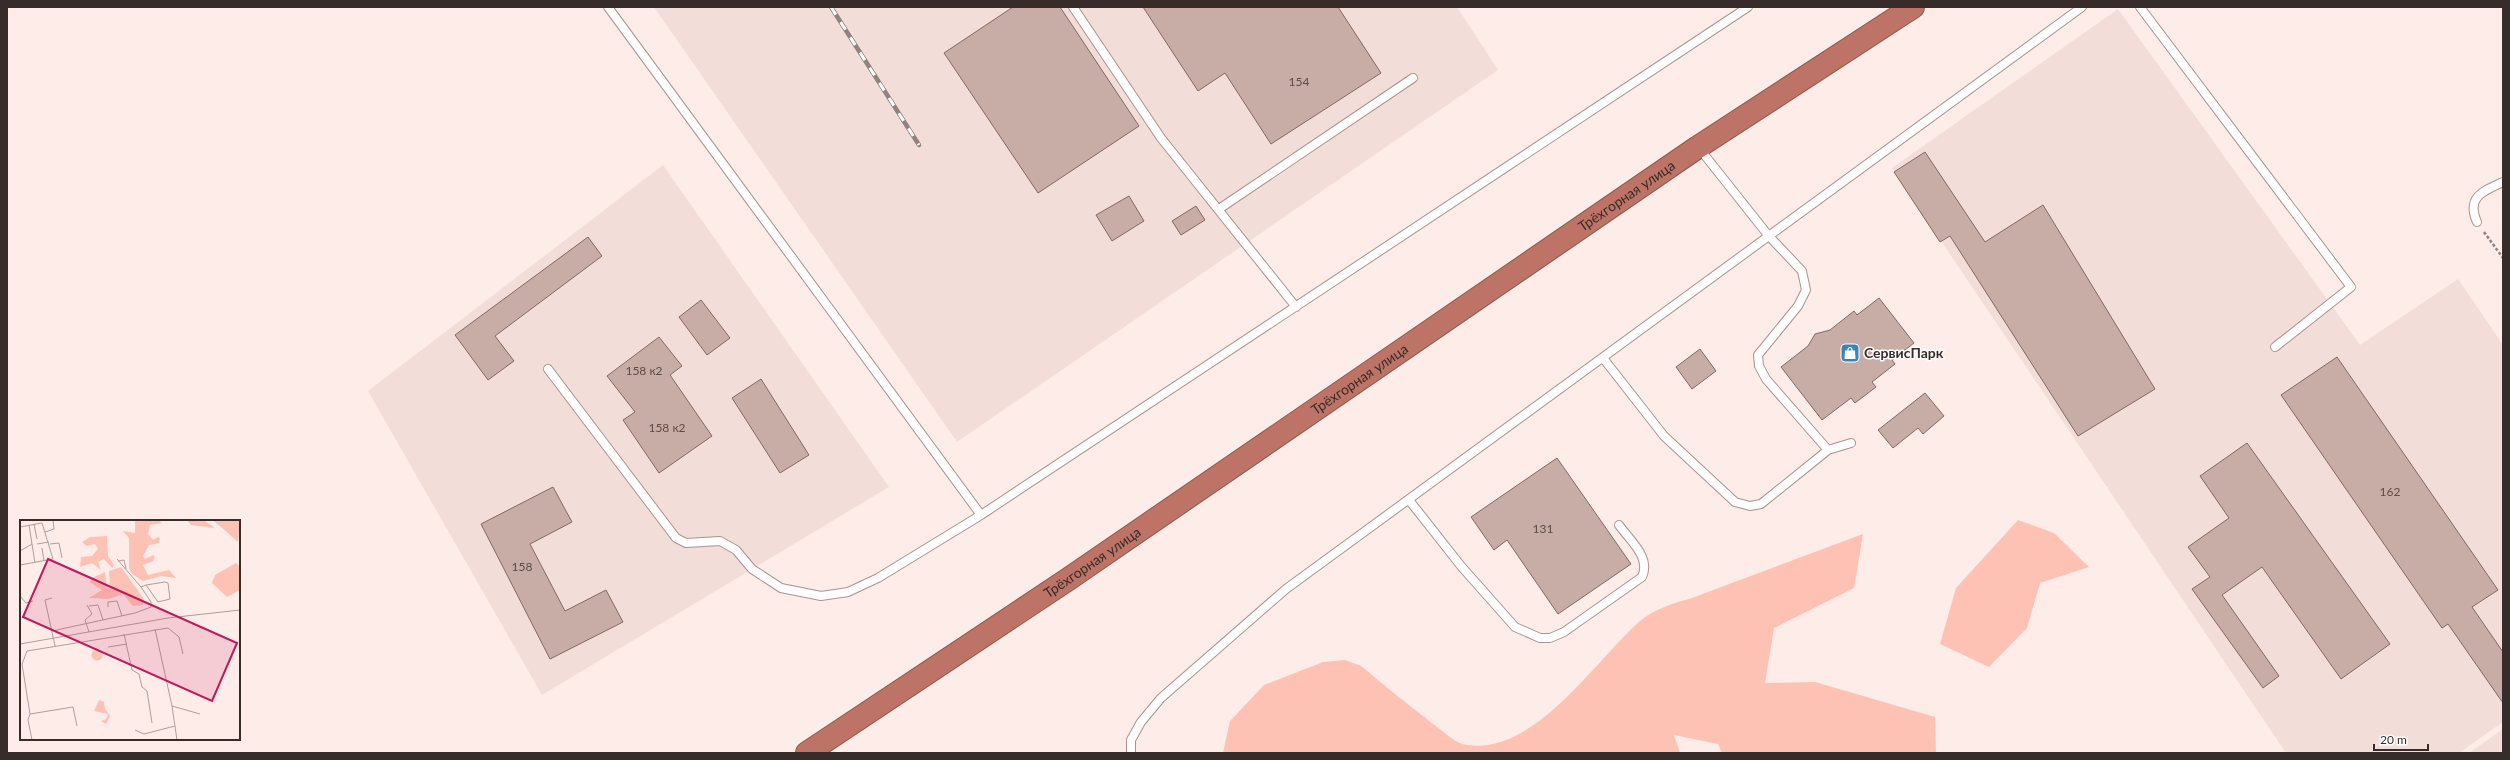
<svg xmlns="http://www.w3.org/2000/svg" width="2510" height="760" font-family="Lato,sans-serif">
<rect width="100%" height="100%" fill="#feece8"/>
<path fill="#f3ddd8" d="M654,7H1457L1498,70L957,442Z
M2118,9L2360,345L2458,279L2503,345V722L2459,753H2286L1892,168Z
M663,165L889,487L542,695L368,391Z
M2503,729V753H2469Z"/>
<path fill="#fec2b5" d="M2018,520L2054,533L2089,567L2040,583L2027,628L1989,667L1940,644L1956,588Z
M1863,534L1854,588L1774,628L1765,683L1815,682L1935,717L1936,753H1722L1718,744L1674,735L1680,753H1223L1230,721L1264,685L1323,662L1345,660L1361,666C1386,687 1411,707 1437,727C1444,732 1453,741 1462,744C1532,760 1595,660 1640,621C1654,609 1674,603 1692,598Z"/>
<path fill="#c8aca6" stroke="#836964" d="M1013,7H1060L1139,126L1038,193L944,53Z
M1143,7H1338L1381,73L1271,144L1225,73L1198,91Z
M1925,152L1985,242L2043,205L2155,389L2078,436L1950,236L1940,242L1894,172Z
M1129,196L1144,221L1112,241L1096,215Z
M1196,206L1205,220L1181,235L1172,221Z
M588,237L602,256L495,336L514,361L488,380L455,335Z
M1879,298L1914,343L1892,360L1895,364L1872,382L1876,387L1855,403L1851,398L1822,420L1781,367L1808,346L1815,334L1830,330L1854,311L1857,315Z
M701,300L730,338L707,355L679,317Z
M659,337L682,366L670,375L712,436L659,473L623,420L635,412L607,376Z
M1700,349L1716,371L1692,389L1676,367Z
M2337,357L2498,590L2472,607L2503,652V703L2448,624L2442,628L2281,395Z
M761,379L809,455L780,473L732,398Z
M1925,393L1944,416L1923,434L1918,428L1893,448L1878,430Z
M2247,443L2390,644L2341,679L2262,567L2222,595L2279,676L2263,688L2192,589L2210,577L2188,547L2229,518L2200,476Z
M1557,458L1631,564L1558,614L1507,540L1494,550L1471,517Z
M553,487L572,522L530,544L565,611L606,590L623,622L550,659L481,524Z"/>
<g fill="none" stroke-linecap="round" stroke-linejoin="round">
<g stroke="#ad928c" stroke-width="10">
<path id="lane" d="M608,7L981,515
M1073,7L1161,138L1296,307
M2140,7L2351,287L2275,347
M1699,148L1768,235L1802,271L1806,290L1798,306L1758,355L1759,366L1766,379L1828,450L1851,443
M1219,209L1413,78
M2477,222C2466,197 2483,191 2503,182
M1603,358L1664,436L1735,502L1750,506L1761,504L1828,450
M548,369L676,538L686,543L720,541L736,550L752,569L781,588L821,596L848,592L878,578L981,515L1748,7
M1409,500L1461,566L1515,627L1540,638H1550L1564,632L1642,577C1651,557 1631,542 1619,525
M1131,753V740L1141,722L1161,698L1286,589L2082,7"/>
</g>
<g stroke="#8e5a50" stroke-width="24">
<g id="highway">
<path id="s1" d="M807,753L1067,580L1698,147L1913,7"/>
</g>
</g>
<path stroke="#938481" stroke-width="2.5" stroke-dasharray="3 2" stroke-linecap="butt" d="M2484,232L2503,258"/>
<use href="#lane" stroke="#fff" stroke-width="8"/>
<use href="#highway" stroke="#bd7365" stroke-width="22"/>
<g stroke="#90827f" stroke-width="4.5">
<path id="rail" d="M831,7L919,145"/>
</g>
<use href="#rail" stroke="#fff" stroke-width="3" stroke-dasharray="9" stroke-linecap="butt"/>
</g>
<defs>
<g id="shop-square" transform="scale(1)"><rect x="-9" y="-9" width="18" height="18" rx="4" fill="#3984b8" stroke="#fff"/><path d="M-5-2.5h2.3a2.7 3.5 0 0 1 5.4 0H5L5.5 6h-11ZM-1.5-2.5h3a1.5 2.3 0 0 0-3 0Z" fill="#fff"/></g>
</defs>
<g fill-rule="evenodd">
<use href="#shop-square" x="1850" y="353"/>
</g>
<g text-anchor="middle" stroke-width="3" stroke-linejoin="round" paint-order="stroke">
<g font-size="12" fill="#5b4c49">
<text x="1299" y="86">154</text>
<text x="644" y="375">158 к2</text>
<text x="667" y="432">158 к2</text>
<text x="2390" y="496">162</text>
<text x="1543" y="533">131</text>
<text x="522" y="571">158</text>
</g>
<g font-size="14" fill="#372c2a" stroke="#fff">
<text dy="5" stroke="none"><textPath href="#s1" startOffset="991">Трёхгорная улица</textPath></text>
<text dy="5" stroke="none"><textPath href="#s1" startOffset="667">Трёхгорная улица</textPath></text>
<text dy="5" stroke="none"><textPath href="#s1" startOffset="343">Трёхгорная улица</textPath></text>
</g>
<g font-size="14" font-weight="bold" fill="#372c2a" stroke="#fff" text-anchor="start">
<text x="1864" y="358">СервисПарк</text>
</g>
</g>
<g transform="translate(20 520)">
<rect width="220" height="220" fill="#feece8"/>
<path d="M115,0H138L142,3L130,5L128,14L133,20L138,17L140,18L139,23L129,25L123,36L125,39L133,35L135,37L133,41L123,45L128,55L149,50L156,58L141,56L123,61L112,54L109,48V18L103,11L115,13ZM167,0H184L195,8L171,5ZM192,0H220L218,22L201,7ZM87,16L88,36L94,45L92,48L84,39L78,42L81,50L72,43L60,47L61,37L72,36L78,29L75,24L67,26L62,22L70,17ZM216,43L220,47V70L207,77L192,63L195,55ZM101,47L124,79L123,85L113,86L103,74L89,79L69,78L82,70L70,62L72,58L85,52L87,67L90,69L89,51ZM71.5 135a5.5 5.5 0 1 1 11 0a5.5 5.5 0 1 1-11 0ZM79,180L84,182L85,189L90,196L86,204L81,201L86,199L88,194L74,191Z" fill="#fec2b5"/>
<path fill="none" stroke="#ae9f9c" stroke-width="1" d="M14,4L17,19M9,5L15,43M0,7L22,3L33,39L0,45M25,12L34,9L33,0M17,24L29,22M30,24L39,23L42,38M22,28L24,41M0,31L12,24M98,41L104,40L106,49M121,67L126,65L145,62L148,63L150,79L138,82L126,65M0,76L6,83L13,81M32,78L25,80L35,126M67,85L72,94L65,100L69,112M69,86L78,85L83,100M88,87V82L97,81L102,96M135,109L152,186L180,194M32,111L115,93L131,87V82L121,67L97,39M104,114L112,150L119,154L122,167L127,171L132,203M0,124L148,98L220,90M88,127L107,124M152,186L157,220M10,194L53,187L57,206M115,210L124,214L155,206M12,220L8,200L10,194L2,144L7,131L148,108L159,117L163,134"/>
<path fill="#c2185b" fill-opacity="0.15" stroke="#c2185b" stroke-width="2" d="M28,39L217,123L192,181L3,97Z"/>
<rect width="220" height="220" fill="none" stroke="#372c2a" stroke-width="2"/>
</g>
<rect width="2510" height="760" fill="none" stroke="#372c2a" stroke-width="16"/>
<path d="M2374 744v6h54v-6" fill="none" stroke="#372c2a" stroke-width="2"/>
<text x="2380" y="744" font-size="12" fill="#372c2a" stroke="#ffffff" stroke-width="3" paint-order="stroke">20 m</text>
</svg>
